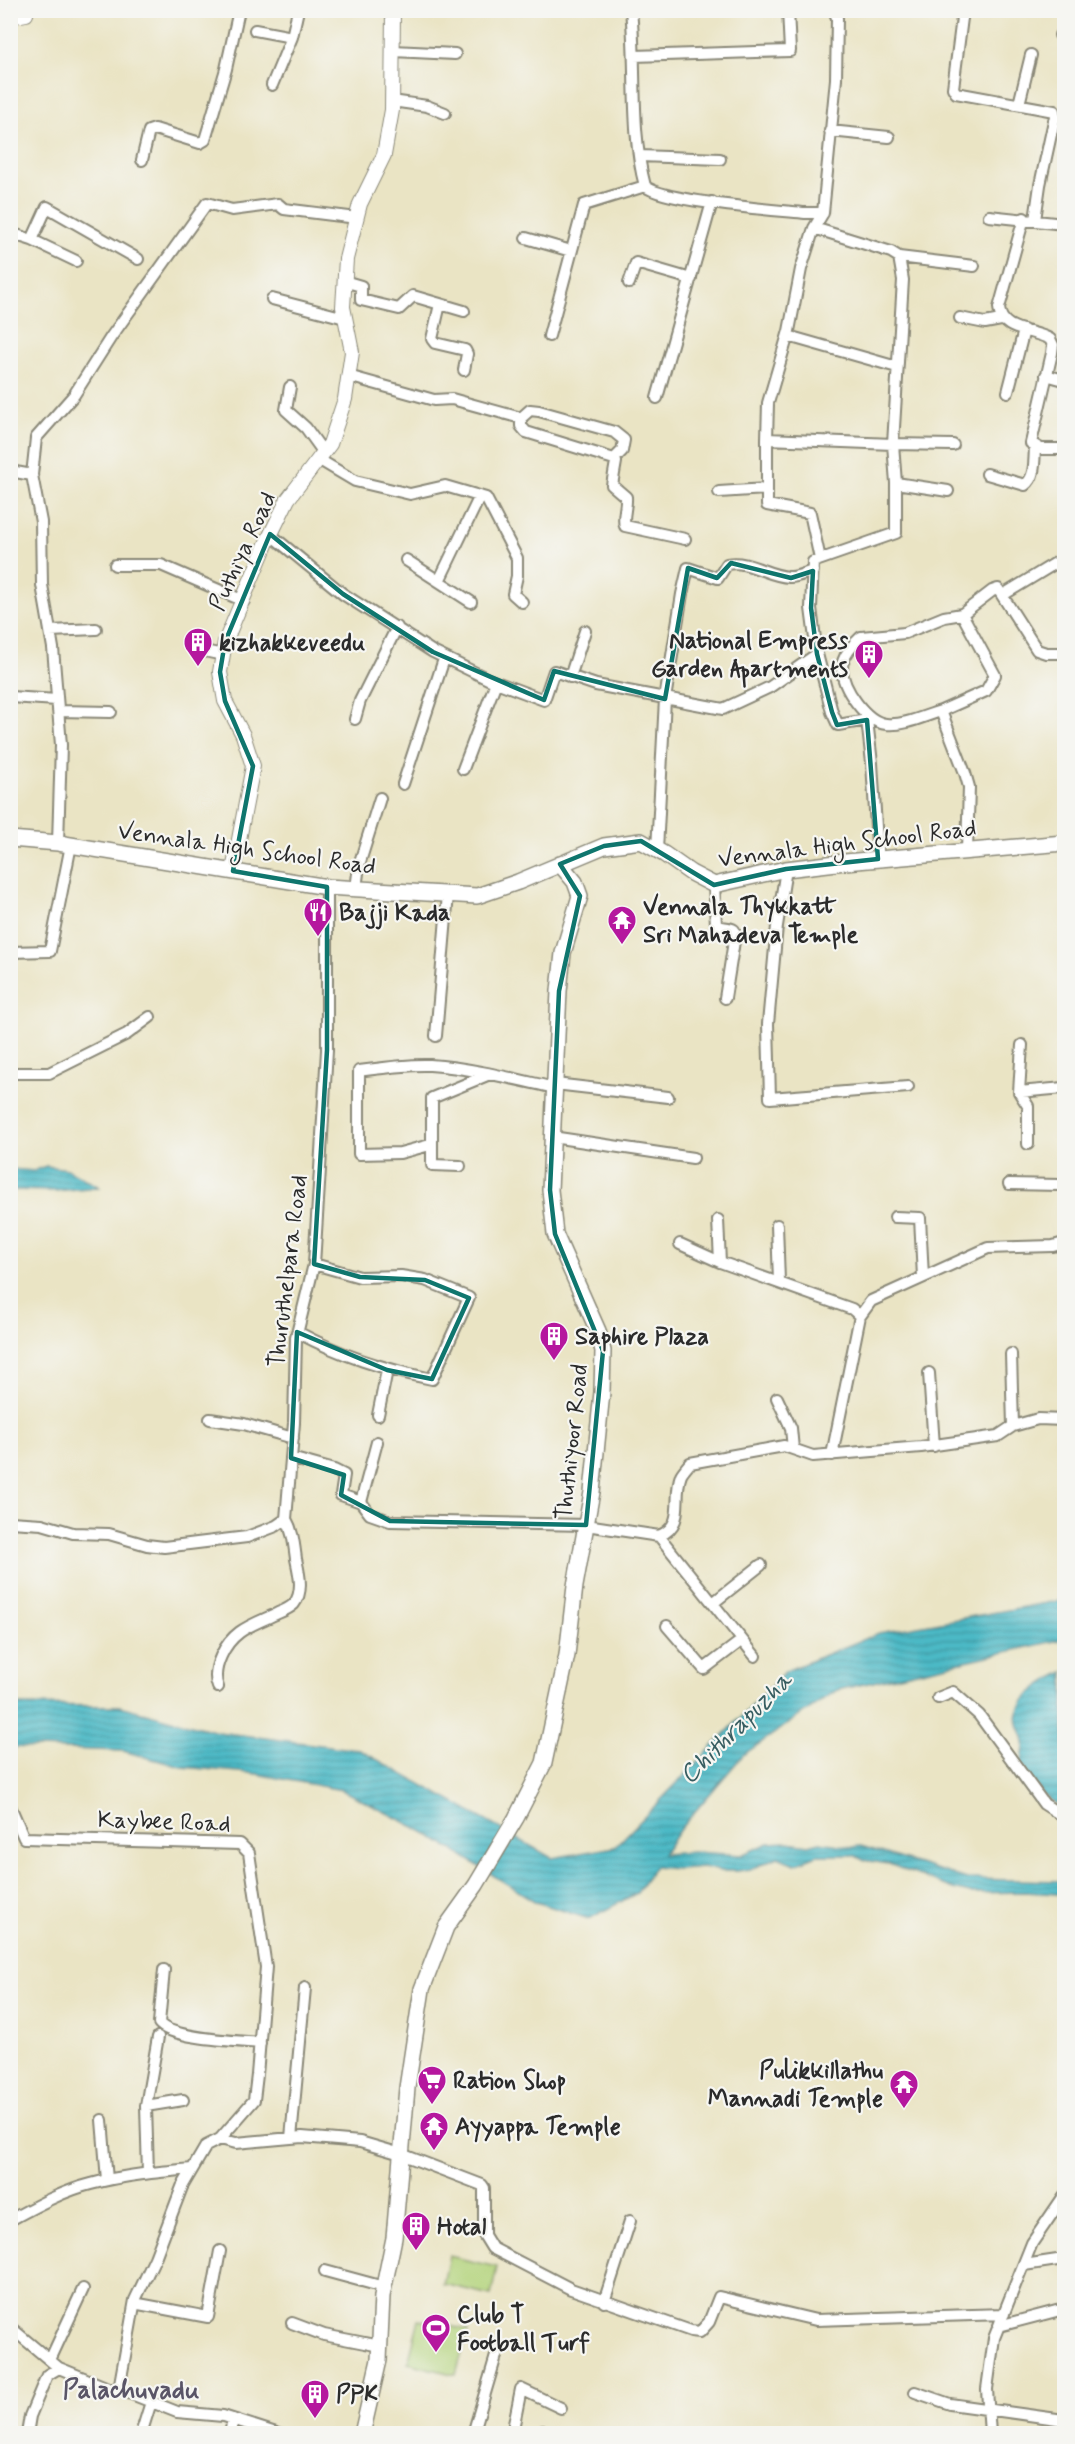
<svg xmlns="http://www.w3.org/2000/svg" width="1075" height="2444" font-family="Mynerve,sans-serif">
<defs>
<pattern id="water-rules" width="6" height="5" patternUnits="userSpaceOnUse" patternTransform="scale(1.5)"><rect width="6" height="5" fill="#4cb9c6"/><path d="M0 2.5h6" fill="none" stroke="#3f97a1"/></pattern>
</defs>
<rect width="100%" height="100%" fill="#f6f6f2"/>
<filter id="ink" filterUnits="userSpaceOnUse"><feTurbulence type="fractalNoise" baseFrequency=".0167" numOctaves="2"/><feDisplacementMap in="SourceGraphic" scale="12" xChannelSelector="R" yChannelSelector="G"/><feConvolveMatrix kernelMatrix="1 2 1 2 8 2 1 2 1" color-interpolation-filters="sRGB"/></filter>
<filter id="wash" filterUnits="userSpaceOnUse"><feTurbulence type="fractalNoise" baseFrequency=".008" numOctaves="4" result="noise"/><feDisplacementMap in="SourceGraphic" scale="24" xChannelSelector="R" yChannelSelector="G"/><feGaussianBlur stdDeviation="1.35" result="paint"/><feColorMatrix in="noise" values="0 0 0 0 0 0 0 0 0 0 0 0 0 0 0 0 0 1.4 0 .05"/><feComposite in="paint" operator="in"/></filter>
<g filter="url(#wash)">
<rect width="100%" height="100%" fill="#eae4c4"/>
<path fill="#b3d37b" stroke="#6f7f53" stroke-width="1.5" d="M449,2256L497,2267L491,2295L443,2284Z
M419,2319L468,2330L456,2375L408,2363Z"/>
<path fill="url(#water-rules)" stroke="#3c7278" stroke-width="1.5" d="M46,1166L67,1169L99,1187L55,1191L11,1190V1169L34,1171Z
M1064,1600V1639L837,1690L743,1755L680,1829L663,1854L694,1852L741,1855L769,1843L788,1842L809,1845L820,1842L852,1847L861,1846L967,1879L1062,1881L1064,1882V1897L1058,1894L1025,1892L970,1893L954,1889L889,1864L863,1860L854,1855H817L795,1864L778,1857L751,1869L737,1871H721L703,1867L678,1869L654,1867L637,1893L589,1919L536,1902L424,1832L342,1790L251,1773L182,1767L123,1751L11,1747V1705L119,1706L218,1732L360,1750L552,1858L615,1847L786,1671L879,1633Z
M1064,1672V1809L1042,1794L1021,1765C1022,1757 1025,1749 1024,1741C1022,1731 1015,1723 1018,1713C1023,1693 1048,1680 1064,1672Z"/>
</g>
<g filter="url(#ink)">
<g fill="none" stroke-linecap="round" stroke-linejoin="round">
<g stroke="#8a8878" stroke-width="14">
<path id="minor" d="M631,10C637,68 630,130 645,186C663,202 775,210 805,213H823L836,79L837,18L834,10
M963,10L953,88L956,93L1054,111L1055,116L1040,185L1035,220
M255,30L292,37
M1060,35H1064
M393,51L455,54
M634,56L790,51L788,10
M272,85L292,37L298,10
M392,101L427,106L445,113
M1019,104L1031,55
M830,131L889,137
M640,156L720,159
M142,160L149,131L155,129L200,143L205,140L226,69L239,10
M989,216L1064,224
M1024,218L999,308C1001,332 1032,329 1050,339L1053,345L1052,353L1031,443L1041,449H1064
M814,228L891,252L899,257L903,280L893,444L953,445
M10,233L32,240L76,261
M526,238L571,251
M32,240L47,207L138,259
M899,257L974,266
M344,281L361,286V300L399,309L413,296L464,311
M629,283L636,263L691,279
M272,299L345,318
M440,304L432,339L435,343L465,350L467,354L464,370
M960,318L985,323L1001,320
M549,336L584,205L645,186
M788,336L897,367
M1046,375L1064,380
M348,376L434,400L452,399L521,418V426L526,432L614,459L616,462L612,485L626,497C627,507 622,517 625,526L685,539
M290,387L286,410L306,428L324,453
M1008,392L1024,330
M657,398L712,202
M521,418L530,410L539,411L614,432L624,440L622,451L614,459
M767,439V505L810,513L820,559
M318,459L355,481L410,494L445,486L486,498L517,558V576L513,594L522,602
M10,471L32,475L41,522L42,585L53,648L61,745L58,843
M987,474L1025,485C1036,477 1034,459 1035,447
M32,475L36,438L74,395L111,337L207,203L232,210L278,204L284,209L357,218
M896,483L948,491
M719,492L766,489
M270,534L343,594L433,652L488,679L544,700L554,671L596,685L723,709L770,687L817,654L811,608L813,562L896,533V483L893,444L767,439L768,403L789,331L801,269L814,228L823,213
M406,560L471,602
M115,565H161L244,601
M439,581L480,496
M1003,595L1064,558
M962,614L995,675L986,691L941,711L965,773L969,787L967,851
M50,631L96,629
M195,649L223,655
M817,654L832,712L838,725L867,720L872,763L878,859
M570,677L585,631
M10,697L57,700
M58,711L111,712
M941,711C924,716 904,726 886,724C866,722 842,688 842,668C842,657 853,644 861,637L905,633L944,617L962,614L992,591L998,589L1037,650L1046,653H1064
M355,719L360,701L397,627
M463,769L496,682
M403,784L444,659
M657,850L665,699L682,594L688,568L718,578L727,564C750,560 767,576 789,577C796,578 805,573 813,571
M786,869L777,926L768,1024L770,1098L908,1087
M714,885L716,925C722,929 728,926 734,930L735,935L725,998
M356,889L359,865L380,798
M10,952L50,951L71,845
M436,1036L448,894
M1022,1045L1019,1092L1028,1106V1144
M10,1073H49L127,1034L150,1017
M555,1084L668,1097
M1019,1092L1064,1088
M552,1137L693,1158
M430,1145L400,1153L359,1154V1071C382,1068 406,1064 430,1065C472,1068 514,1079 555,1088
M460,1166L432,1165V1098L490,1074
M1009,1184L1060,1185L1064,1188
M895,1217L920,1218L923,1277
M718,1220L720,1262L852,1309L860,1316
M777,1225L779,1281
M680,1244L720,1262
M297,1332C342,1356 383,1369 432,1379L469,1298L425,1280L401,1276L360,1277L314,1264
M1011,1354L1013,1426
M929,1373L934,1446
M777,1398L791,1428L793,1449
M378,1415L387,1370
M210,1419L244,1424L293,1438
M377,1442L361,1502L370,1514L390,1521L586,1525L659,1536C687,1524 672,1498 681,1475C683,1471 687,1467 690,1463L784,1446L813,1456L921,1447L998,1436L1013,1426L1038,1419L1064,1420
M832,1455L860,1316L871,1301L988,1248L1053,1246L1064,1243
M291,1458L334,1470L344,1475L341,1495L361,1502
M10,1522L42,1524L73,1533L109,1534L147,1545L164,1547L247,1537L276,1526L286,1519L294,1423L296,1338L314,1264L320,1169L327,1050V887
M659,1536L755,1656
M713,1603L761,1565
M667,1626L704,1669L741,1641
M218,1687C214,1677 216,1667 221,1656C233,1629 253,1625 278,1613C283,1611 290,1608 294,1604C304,1591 299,1573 296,1559C294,1544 293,1531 286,1519
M938,1698L953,1692L979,1715L1044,1804L1064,1817
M10,1806L24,1838L240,1844L249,1853L266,1967L257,2075L254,2100L220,2139
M164,1970L159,2023C171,2039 238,2041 260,2043
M146,2106L158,2037
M102,2120L107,2180
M291,2138L305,1988
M148,2173L146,2106L183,2100
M10,2220C36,2206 63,2191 91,2184C124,2175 158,2172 192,2169
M1024,2265L1064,2259
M325,2271L384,2287
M135,2300L139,2304L208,2317L220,2251
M604,2302L630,2221
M292,2323L324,2335L380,2346
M999,2326L1064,2309
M10,2327L59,2368L113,2390L119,2389L177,2412L223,2416L279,2434
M50,2360L83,2289
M119,2389L135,2300L155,2258L182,2187L206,2146L220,2139L236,2143L302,2137L360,2142L401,2154L482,2185L484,2188V2235L492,2248L571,2289L691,2331L700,2332L709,2322L719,2297L816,2320L1004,2314
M915,2392L950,2404L1064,2420
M27,2434L30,2416L47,2375L59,2368
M141,2434L151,2402
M230,2434L233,2419
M473,2434L498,2349
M512,2434L521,2389L561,2408
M543,2434V2431
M990,2434L987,2389L994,2338L1032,2243L1064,2196"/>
</g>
<g stroke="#8a8878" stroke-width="16">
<path id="tertiary" d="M10,17L26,14L27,10
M233,871L253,766L243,735L225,701L220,672L225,642L267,542L288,499L330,444L345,399L352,352L343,307L346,259L360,204L384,155L392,110L393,10"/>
</g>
<g stroke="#8a8878" stroke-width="18">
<path id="secondary" d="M10,839L58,843L327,887L477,896L518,882L604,846L641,841L664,854L691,873L714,885L786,869L845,862L1064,843
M362,2434L379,2360L382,2296L394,2238L407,2088L422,1989L446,1927L476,1885L516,1818L544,1763L567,1655L575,1586L592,1492L602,1392L603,1351L598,1331L555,1234L550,1190L559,991L563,953L580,896L575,882L560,864"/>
</g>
<use href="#minor" stroke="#fff" stroke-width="10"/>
<use href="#tertiary" stroke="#fff" stroke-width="14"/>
<use href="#secondary" stroke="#fff" stroke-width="15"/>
</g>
</g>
<path fill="none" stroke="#0f766e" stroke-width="4.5" stroke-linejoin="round" d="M270,534L343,594L433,652L544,700L554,671L665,699L688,568L717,578L731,563L791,578L813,571L811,608L817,654L832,712L837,725L867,720L878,859L786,869L714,885L641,841L604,846L560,864L580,896L559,991L550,1190L555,1234L603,1351L586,1525L390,1521L341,1495L344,1475L291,1458L297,1332L387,1370L432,1379L469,1298L425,1280L360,1277L314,1264L327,1050V887L233,871L253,766L225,701L220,672L225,642Z"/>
<defs>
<g id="building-pin" transform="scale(1.5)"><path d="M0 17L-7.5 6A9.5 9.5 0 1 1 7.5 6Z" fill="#b5179e" stroke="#f6f6f2"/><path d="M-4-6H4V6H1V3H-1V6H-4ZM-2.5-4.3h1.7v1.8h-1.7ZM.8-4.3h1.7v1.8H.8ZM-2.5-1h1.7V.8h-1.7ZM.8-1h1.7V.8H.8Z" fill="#fff"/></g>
<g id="restaurant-pin" transform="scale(1.5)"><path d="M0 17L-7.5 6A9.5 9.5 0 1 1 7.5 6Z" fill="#b5179e" stroke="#f6f6f2"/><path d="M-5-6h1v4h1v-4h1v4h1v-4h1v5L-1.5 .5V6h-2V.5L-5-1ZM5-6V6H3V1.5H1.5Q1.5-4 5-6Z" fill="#fff"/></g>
<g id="temple-pin" transform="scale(1.5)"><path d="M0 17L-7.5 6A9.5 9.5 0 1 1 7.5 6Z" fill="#b5179e" stroke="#f6f6f2"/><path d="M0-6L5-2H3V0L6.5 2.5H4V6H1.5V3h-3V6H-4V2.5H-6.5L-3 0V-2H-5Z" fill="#fff"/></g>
<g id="supermarket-pin" transform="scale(1.5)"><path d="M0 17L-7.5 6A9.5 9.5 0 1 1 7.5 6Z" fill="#b5179e" stroke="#f6f6f2"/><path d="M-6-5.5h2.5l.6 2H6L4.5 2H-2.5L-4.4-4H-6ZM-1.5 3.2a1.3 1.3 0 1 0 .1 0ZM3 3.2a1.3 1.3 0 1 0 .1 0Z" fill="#fff"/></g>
<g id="stadium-pin" transform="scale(1.5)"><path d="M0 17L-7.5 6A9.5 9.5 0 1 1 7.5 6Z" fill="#b5179e" stroke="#f6f6f2"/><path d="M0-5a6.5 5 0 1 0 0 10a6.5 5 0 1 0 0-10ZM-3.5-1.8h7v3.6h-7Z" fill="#fff"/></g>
</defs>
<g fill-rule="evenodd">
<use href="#building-pin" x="198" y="642"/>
<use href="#building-pin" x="869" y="654"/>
<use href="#restaurant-pin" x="318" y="912"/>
<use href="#temple-pin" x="622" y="920"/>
<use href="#building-pin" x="554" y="1336"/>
<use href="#supermarket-pin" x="432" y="2080"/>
<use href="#temple-pin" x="904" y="2084"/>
<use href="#temple-pin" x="434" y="2126"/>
<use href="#building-pin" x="416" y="2226"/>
<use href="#stadium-pin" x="436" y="2328"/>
<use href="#building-pin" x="315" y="2394"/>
</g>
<g text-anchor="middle" stroke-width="4.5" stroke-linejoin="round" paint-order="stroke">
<g font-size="24" fill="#2b2b2b" stroke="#f6f6f2">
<text transform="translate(242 551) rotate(-65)" y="8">Puthiya Road</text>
<text transform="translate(847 843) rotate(-7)" y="8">Vennala High School Road</text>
<text transform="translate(247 848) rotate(8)" y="8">Vennala High School Road</text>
<text transform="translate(287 1271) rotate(-83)" y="8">Thuruthelpara Road</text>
<text transform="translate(571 1442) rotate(-84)" y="8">Thuthiyoor Road</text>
<text transform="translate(164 1821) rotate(2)" y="8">Kaybee Road</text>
</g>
<g font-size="24" font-weight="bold" fill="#2b2b2b" stroke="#f6f6f2" text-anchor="start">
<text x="848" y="648" text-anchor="end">National Empress<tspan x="848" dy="28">Garden Apartments</tspan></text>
<text x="219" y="650">kizhakkeveedu</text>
<text x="643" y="914">Vennala Thykkatt<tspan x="643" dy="28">Sri Mahadeva Temple</tspan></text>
<text x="339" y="920">Bajji Kada</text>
<text x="575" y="1344">Saphire Plaza</text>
<text x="883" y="2078" text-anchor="end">Pulikkillathu<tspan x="883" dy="28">Mannadi Temple</tspan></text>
<text x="453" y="2088">Ration Shop</text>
<text x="455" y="2134">Ayyappa Temple</text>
<text x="437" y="2234">Hotal</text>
<text x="457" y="2322">Club T<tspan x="457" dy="28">Football Turf</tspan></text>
<text x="336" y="2402">PPK</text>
</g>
<g font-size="26" font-style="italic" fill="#375d61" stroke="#f6f6f2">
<text transform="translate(735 1727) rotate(-45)" y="9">Chithrapuzha</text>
</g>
<g font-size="26" font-weight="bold" fill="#5a5567" stroke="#f6f6f2">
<text x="131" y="2398">Palachuvadu</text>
</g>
</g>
<rect width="1075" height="2444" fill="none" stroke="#f6f6f2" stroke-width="36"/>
</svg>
